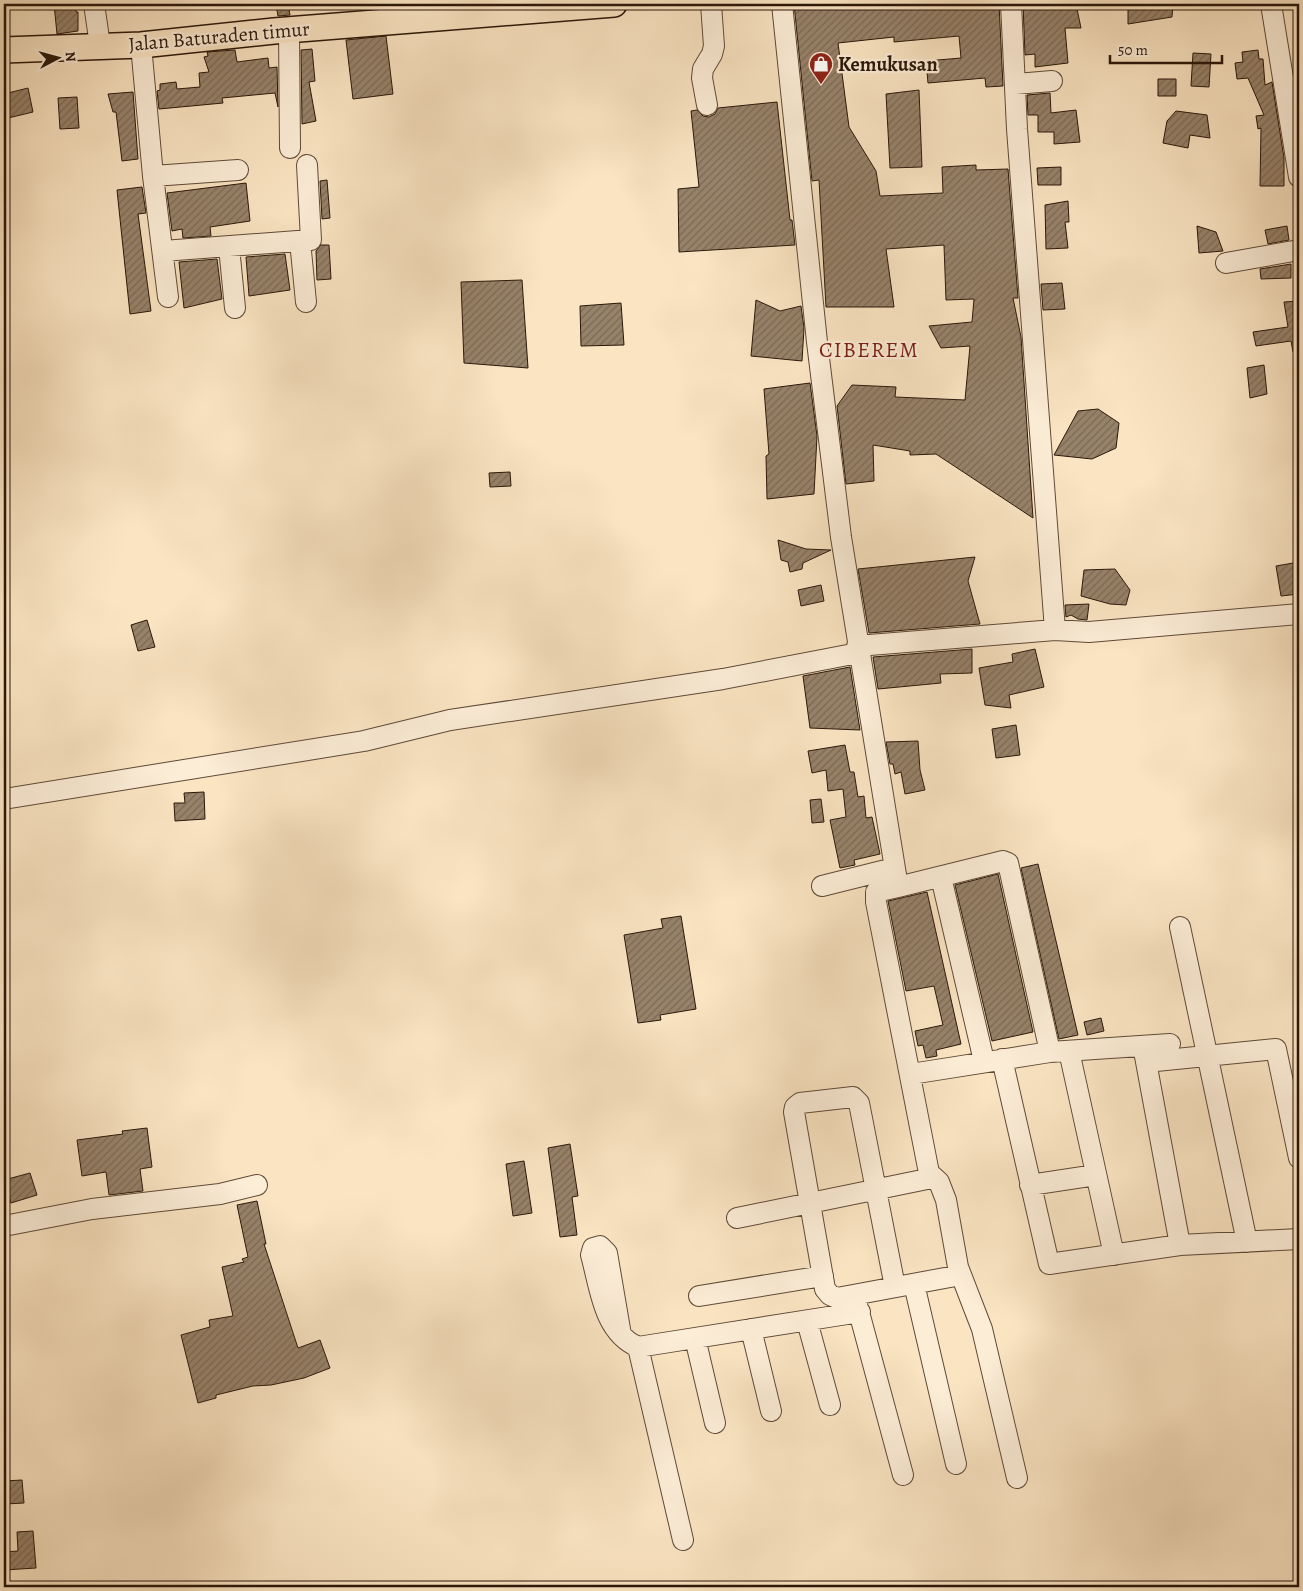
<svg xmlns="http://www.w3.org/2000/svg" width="1303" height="1591" font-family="Alegreya,serif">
<defs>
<pattern id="building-hatch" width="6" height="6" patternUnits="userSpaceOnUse" patternTransform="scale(1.25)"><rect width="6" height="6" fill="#97826a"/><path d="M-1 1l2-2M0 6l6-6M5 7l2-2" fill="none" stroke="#7b6955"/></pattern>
</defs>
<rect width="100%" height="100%" fill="#fae4c2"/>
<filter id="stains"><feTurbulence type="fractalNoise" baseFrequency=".004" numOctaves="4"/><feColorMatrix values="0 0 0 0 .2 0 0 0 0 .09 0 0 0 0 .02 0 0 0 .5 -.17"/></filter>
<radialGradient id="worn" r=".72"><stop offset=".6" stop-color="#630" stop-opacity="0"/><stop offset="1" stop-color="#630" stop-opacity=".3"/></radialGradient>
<path fill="url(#building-hatch)" stroke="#2b170a" d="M54,4H76V12H78V31L57,34Z
M276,4H288L290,15L278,16Z
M794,4H999L1003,86L986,87L985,78L928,83L926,61L961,58L959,36L894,42V37L838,43L849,127L876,171L880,196L943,193L942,167L976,165V170L1008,169L1018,298H1013L1021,337L1033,518L936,454L910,455V451L873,445L874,481L846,484L837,406L852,385L896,387L895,397L965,400L970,346L941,348L929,326L972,322L974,299L946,300L944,245L886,249L894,307H826L819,180L812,181Z
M1023,4H1076L1081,28H1065L1068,63L1035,67V54L1025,55Z
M1128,4H1173L1172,17L1128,24Z
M386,36L393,94L353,99L346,40Z
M312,49L315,81L309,82L316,121L302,124L301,50Z
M235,50L237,62L268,58L269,68L277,67L278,107L275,93L222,98L223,103L159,109L157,91L160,90V84L176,82L177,89L200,87L199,73L209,72L204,57L208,56L207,52Z
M1258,50L1259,59H1263L1265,85L1272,82L1284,158V186H1260L1261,128L1258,129L1256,116L1264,115L1248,78L1237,79L1235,63L1243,62L1242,52Z
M1193,53L1211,54L1209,87L1191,86Z
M1158,79H1176V96H1158Z
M28,88L33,112L4,119V94Z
M919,90L922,167L890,168L886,94Z
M133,92L138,159L122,161L116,112H113L108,94Z
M1050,93L1051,113L1076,110L1080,142L1054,144V132H1038V115H1028L1027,95Z
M77,97L79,128L60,129L58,98Z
M777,102L790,220H792L795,245L679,252L678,189L699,187L691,111L697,110L703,116L709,117L715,114L718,108Z
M1176,111L1207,115L1210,138L1190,135L1188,148L1163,143L1167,121Z
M1061,167V185H1038L1037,168Z
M327,180L330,218L322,219L320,181Z
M246,183L250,221L210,227L211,236L183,238L182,229L172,231L167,193Z
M142,187L146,213L138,214L151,311L130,314L117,190Z
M1068,201L1069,222H1065L1068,248L1046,249L1045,205Z
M1197,226L1216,232L1223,251L1199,253Z
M1287,226L1289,240L1268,244L1265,230Z
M321,245H329L331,279L317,280L316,251Z
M285,254L290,290L249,296L246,257Z
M217,259L222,299L184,308L179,262Z
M1291,264V278L1261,279L1260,269Z
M522,280L528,368L464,363L461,282Z
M1062,283L1065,309L1043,310L1041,284Z
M756,300L780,311L801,306L804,328L802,361L751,356Z
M1299,301V352H1293L1291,341L1256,346L1253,332L1288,327L1284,302Z
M621,303L624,345L581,346L580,306Z
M1264,365L1267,394L1250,398L1247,368Z
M810,383L817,436L814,494L767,499L766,456L769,454L764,389Z
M1098,409L1119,423L1116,448L1092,459L1054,455L1078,411Z
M510,472L511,486L490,487L489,473Z
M778,540L806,549L831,550L803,563L802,569L790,572L788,562L781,560Z
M975,557L968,581L980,624L869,633L858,569Z
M1299,562V594L1281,596L1276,566Z
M1115,569L1130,590L1126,605L1110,604L1081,596L1084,570Z
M821,585L824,601L801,606L798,590Z
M1089,604L1087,620L1078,619L1071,615L1066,617L1065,605Z
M147,620L155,647L138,651L131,625Z
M972,649V673L940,674L941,683L878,689L873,657Z
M1035,649L1044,687L1009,695L1011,708L985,705L979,668L1013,662L1012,654Z
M850,667L860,730L810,728L803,676Z
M1016,725L1020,755L996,758L992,729Z
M918,741L920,770L925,790L905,794L901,772L895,774L893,764H890L886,742Z
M845,745L850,772H854L858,797L864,796L866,818L872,817L880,854L854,860L855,865L840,868L830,820L846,817L843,789L828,791L826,770L812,773L808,751Z
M204,792L205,819L175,821L174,803H185L184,793Z
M821,799L824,822L812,823L810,800Z
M1038,864L1078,1035L1059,1039L1021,868Z
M998,874L1033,1032L992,1041L955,885Z
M927,892L961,1044L936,1050L937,1056L926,1058L923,1045L918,1046L915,1031L943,1025L934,986L906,991L888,901Z
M681,916L696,1009L660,1015L661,1020L638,1023L624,935L663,928L661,919Z
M1101,1018L1104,1031L1087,1035L1084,1022Z
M147,1128L152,1167L140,1169L143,1191L109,1195L106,1172L82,1176L77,1140L123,1134L122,1131Z
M570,1144L578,1196L572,1197L577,1235L560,1237L548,1148Z
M524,1161L532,1213L513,1216L506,1164Z
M30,1173L37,1195L11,1203L4,1180Z
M257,1201L266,1244H264L298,1348L320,1340L330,1368L304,1378L271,1385L253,1386L216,1395V1398L198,1403L181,1335L210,1327L209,1320L233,1316L222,1267L244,1262L242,1259L248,1257L237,1205Z
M22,1480L24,1503L5,1504L4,1481Z
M33,1531L36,1568L4,1570V1552L18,1551L17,1532Z"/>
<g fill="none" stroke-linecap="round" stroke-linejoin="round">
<g stroke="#5f4a38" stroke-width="22">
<path id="minor" d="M94,4L100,45
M782,4L817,342L841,537L898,887L1003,861L1008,863L1050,1052
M1011,4L1017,129L1055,630
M1271,4L1299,177
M289,30L290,148
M141,45L153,176L168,297
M1015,84L1052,81
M707,105L702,78L703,69L712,54L714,46L711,4
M153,176L238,170
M300,241L306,302
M229,247L235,308
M163,251L311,240L307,165
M1226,263L1299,250
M857,646L1055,630L1089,632L1299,614
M4,799L364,741L450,720L723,679L858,653
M941,877L984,1061
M822,886L894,868
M898,887L876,892V902L929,1173L939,1182L946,1200L958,1267L982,1329L1017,1478
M1180,927L1247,1242
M1069,1051L1114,1255
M1144,1051L1180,1245
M1002,1059L1049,1264L1180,1245L1299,1239
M1146,1062L1276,1049L1299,1158
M911,1074L1050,1052L1170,1044
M1030,1185L1096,1175
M737,1218L932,1178
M4,1226L92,1209L220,1194L257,1185
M914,1284L956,1464
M895,1287L859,1103L853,1097L800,1103L795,1107L794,1112L825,1289L830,1295L837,1298L961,1275
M699,1296L823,1276
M856,1301L903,1475
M807,1321L830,1405
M751,1329L771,1411
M621,1335L607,1253L600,1246L593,1248L591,1255C600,1287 603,1332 638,1347L860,1312
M695,1338L715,1423
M638,1347L683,1540"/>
</g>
<g stroke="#2b170a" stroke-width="28">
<path id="major" d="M4,50L141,45L274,31L614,4"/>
</g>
<use href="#minor" stroke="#fcedd7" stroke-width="20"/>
<use href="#major" stroke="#fae4c2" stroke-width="25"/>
</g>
<defs>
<g id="shop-pin" transform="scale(1.25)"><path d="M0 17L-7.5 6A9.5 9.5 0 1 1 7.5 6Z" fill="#8f2418" stroke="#fcedd7"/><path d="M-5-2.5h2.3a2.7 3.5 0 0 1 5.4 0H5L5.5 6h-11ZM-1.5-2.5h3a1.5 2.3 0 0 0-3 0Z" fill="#fff"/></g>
</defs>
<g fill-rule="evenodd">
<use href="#shop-pin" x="821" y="64"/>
</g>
<g text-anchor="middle" stroke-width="4.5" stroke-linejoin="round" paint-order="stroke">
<g font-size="20" fill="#2b170a" stroke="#fcedd7">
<text transform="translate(219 36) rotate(-5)" y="7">Jalan Baturaden timur</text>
</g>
<g font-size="20" font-weight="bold" fill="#2b170a" stroke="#fcedd7" text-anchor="start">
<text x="838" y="71">Kemukusan</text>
</g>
<g font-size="22" letter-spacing="1" fill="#7a1f14" stroke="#fcedd7">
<text x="869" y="357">CIBEREM</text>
</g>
</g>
<rect width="1303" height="1591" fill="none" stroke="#fae4c2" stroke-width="20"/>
<rect x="5" y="5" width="1293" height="1581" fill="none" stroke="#2b170a" stroke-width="2.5"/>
<rect x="10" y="10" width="1283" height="1571" fill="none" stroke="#2b170a"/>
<g transform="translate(58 58) rotate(84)" stroke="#fcedd7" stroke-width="4" paint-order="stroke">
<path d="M0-4L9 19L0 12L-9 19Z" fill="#2b170a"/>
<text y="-8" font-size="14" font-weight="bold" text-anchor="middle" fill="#2b170a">N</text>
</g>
<path d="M1110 55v8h112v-8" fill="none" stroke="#2b170a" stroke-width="2.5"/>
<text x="1118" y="55" font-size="15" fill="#2b170a" stroke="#fcedd7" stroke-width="4" paint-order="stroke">50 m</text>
<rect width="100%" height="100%" filter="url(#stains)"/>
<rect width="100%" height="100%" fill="url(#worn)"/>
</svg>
